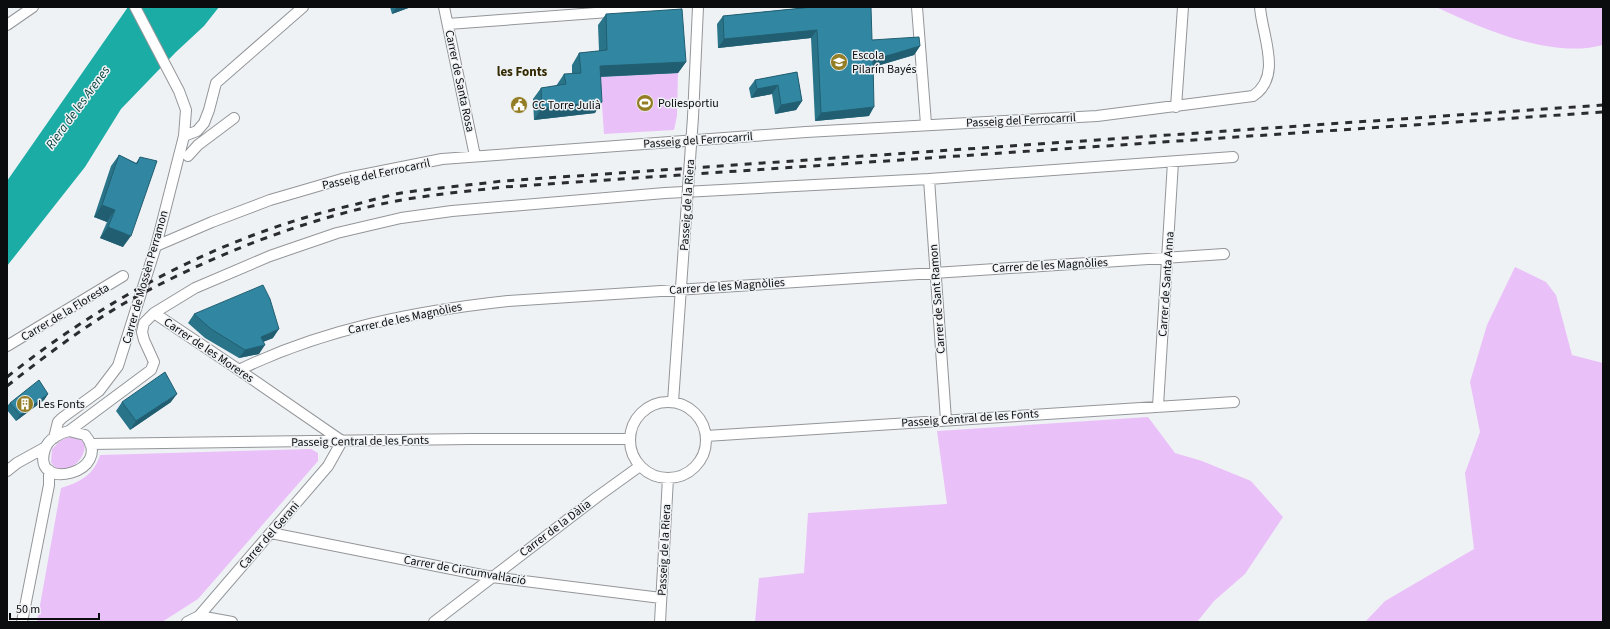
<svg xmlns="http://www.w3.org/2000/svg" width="1610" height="629" font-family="'Source Sans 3',sans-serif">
<rect width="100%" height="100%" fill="#eff2f5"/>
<path fill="#eac0f8" d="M1436,7H1603V45C1552,59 1482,29 1436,7Z
M678,73L677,116L674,130L604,134L600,77Z
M1515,267L1546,282L1556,295L1572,355L1603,363V622H1365L1385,601L1474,549L1465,473L1480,432L1470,382L1487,325Z
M1148,417L1175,453L1202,461L1251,481L1283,517L1245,574L1214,601L1197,622H755L759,578L804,573L808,513L947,504L937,431Z
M70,437C106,438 66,488 51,462L52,449L61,440Z
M311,449L318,453V461L198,599L162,622H37L61,488C80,482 94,475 100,455Z"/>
<path fill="#1caca6" d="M128,7H219L204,26L176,52L121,109L85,167L7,266V181Z"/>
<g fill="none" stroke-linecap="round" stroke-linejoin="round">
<g stroke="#939699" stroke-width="12">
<path id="street" d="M444,7L475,156
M917,7L926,124
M448,24L676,7
M7,25L33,7
M1176,107L1183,7
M693,117L698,7
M184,136L197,131L204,123L209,110L216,83L303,7
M188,156L198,145L234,118
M929,179L946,420
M156,246L212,222L270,200L342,179L442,159L806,132L1097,116L1253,96C1283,76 1262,36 1260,7
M154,313L239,370L342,441L328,466L199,616L187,622
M7,346L123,276
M239,370C323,329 416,311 508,301L1224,254
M630 440a38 38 0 1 1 76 0a38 38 0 1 1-76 0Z
M673,402L686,216
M1158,406L1173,162
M69,431L151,370L154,362L144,340L142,332L144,323L154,313L195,288L270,256L337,233L401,218L452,211L665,193L929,179L1233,157
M69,431L85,435C116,472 30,494 45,449C48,439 60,433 69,431Z
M706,436L1234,402
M54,438L58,422L62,418L99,391L118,366L156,246L184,136L186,110L179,91L135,7
M90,444L471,439H630
M7,471L17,463L46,447
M271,533L492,577L661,598
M199,616L232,622
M22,622L49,485V470
M434,622L597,497L640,466
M660,622L668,478"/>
</g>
<use href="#street" stroke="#fff" stroke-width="10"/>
<path stroke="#2b2c2e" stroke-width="3" stroke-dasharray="7 7" stroke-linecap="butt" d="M7,377C110,295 228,233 357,204C372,200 386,196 401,193C435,188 469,185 503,181L1603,105
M7,386C44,357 82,328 123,304C207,257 307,217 402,200C436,194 470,191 504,187L1603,112"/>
<g stroke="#939699" stroke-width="12" stroke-linecap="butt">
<path id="street-bridge" d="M686,216L693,117"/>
</g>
<use href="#street-bridge" stroke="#fff" stroke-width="10"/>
</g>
<path fill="#2a748a" d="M390,7H411L392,14Z
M811,7L872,40L920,46L914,55L873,67L869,116L815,121L811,38L718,48L717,24L723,16Z
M606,14L686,62L678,73L601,77L595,113L534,120L533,99L541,88L556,86L564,74H572V65L579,53L599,51L598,25Z
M797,72L802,101L796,110L775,114L772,94L751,98L749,88L755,80Z
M119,155L136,163L140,157L123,247L100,238L107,222L94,217L111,166Z
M194,314L273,338L263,342L259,354L239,358L205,338L188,323Z
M48,394L44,400L16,421L7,410V406L10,403Z
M122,402H171L130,430L116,411Z"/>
<path fill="#225e71" d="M397,7H411L392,14Z
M817,30L811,38L718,48L724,39Z
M920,46L914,55L867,69L873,60Z
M686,62L678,73L592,77L600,66Z
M778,85L772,94L751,98L757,89Z
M802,101L796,110L775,114L781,105Z
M602,102L595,113L534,120L542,108Z
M874,107L869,116L815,121L821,113Z
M102,205L115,210L107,222L94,217Z
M108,227L131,236L123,247L100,238Z
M279,329L273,338L255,345L261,337Z
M265,345L259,354L239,358L245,350Z
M48,394L44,400L16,421L20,415Z
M177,394L171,402L130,430L136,421Z"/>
<path fill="#3187a1" stroke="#225e71" d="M813,7H871L872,40L919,37L920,46L873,60L874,107L821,113L817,30L724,39L723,16Z
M682,9L686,62L600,66L602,102L542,108L541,88L566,84L564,74L581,73L579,53L607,50L606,14Z
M797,72L802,101L781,105L778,85L757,89L755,80Z
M119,155L137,164L140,157L157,161L131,236L108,227L115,210L102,205Z
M263,285L270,299L279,329L261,337L265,345L245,350L211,329L194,314Z
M165,372L177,394L136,421L122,402Z
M39,380L48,394L20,415L10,403Z"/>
<defs>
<g id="school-disc" transform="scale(0.9)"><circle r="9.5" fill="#947e25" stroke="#eff2f5"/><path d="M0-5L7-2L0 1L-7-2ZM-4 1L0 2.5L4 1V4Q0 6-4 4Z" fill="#fff"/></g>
<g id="stadium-disc" transform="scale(0.9)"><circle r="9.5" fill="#947e25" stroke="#eff2f5"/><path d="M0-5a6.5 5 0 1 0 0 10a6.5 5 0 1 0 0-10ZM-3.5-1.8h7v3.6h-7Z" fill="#fff"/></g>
<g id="civic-disc" transform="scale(0.9)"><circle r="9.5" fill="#947e25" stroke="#eff2f5"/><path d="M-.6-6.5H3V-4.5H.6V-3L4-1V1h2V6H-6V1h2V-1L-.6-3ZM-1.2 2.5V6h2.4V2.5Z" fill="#fff"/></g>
<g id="building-disc" transform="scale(0.9)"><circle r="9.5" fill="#947e25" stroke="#eff2f5"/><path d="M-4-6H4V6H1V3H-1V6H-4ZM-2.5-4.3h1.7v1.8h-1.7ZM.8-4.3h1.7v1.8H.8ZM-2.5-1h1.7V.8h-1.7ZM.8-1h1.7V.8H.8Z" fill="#fff"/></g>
</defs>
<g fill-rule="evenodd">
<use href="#school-disc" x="839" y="62"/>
<use href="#stadium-disc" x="645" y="103"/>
<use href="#civic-disc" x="519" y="105"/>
<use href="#building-disc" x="25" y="404"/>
</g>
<g text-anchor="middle" stroke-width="3" stroke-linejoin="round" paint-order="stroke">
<g font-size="12" fill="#0b0c0d" stroke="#eff2f5" text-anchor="start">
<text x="852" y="59">Escola<tspan x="852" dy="14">Pilarín Bayés</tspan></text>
<text x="658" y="107">Poliesportiu</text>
<text x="532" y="109">CC Torre Julià</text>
<text x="38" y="408">Les Fonts</text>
</g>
<g font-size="12" fill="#0b0c0d" stroke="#eff2f5">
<text transform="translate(460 81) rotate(78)" y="4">Carrer de Santa Rosa</text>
<text transform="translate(1021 120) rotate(-3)" y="4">Passeig del Ferrocarril</text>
<text transform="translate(698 140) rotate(-4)" y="4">Passeig del Ferrocarril</text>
<text transform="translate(376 174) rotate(-12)" y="4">Passeig del Ferrocarril</text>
<text transform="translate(687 205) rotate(-86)" y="4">Passeig de la Riera</text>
<text transform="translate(1050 265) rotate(-3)" y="4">Carrer de les Magnòlies</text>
<text transform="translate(145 277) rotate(-74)" y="4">Carrer de Mossèn Perramon</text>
<text transform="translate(1166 284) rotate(-86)" y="4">Carrer de Santa Anna</text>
<text transform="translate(727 286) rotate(-4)" y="4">Carrer de les Magnòlies</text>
<text transform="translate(937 299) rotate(-94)" y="4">Carrer de Sant Ramon</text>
<text transform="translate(65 312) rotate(-31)" y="4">Carrer de la Floresta</text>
<text transform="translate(405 318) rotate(-12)" y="4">Carrer de les Magnòlies</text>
<text transform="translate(209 350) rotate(34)" y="4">Carrer de les Moreres</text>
<text transform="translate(970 418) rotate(-4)" y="4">Passeig Central de les Fonts</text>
<text transform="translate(360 441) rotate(-1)" y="4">Passeig Central de les Fonts</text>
<text transform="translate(555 528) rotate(-37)" y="4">Carrer de la Dàlia</text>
<text transform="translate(269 535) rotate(-49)" y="4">Carrer del Gerani</text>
<text transform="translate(664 550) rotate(-87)" y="4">Passeig de la Riera</text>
<text transform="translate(465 570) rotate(10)" y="4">Carrer de Circumval·lació</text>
</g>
<g font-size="13" font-weight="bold" fill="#332900" stroke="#eff2f5">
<text x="522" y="76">les Fonts</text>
</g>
<g font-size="13" font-style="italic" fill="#0a4542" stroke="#eff2f5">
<text transform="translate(77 107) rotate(-54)" y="5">Riera de les Arenes</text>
</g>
</g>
<rect width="1610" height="629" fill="none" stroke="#0b0c0d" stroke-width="16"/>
<path d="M10 613v6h89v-6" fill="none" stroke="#0b0c0d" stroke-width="2"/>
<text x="16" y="613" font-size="12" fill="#0b0c0d" stroke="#eff2f5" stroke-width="3" paint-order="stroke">50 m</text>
</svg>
